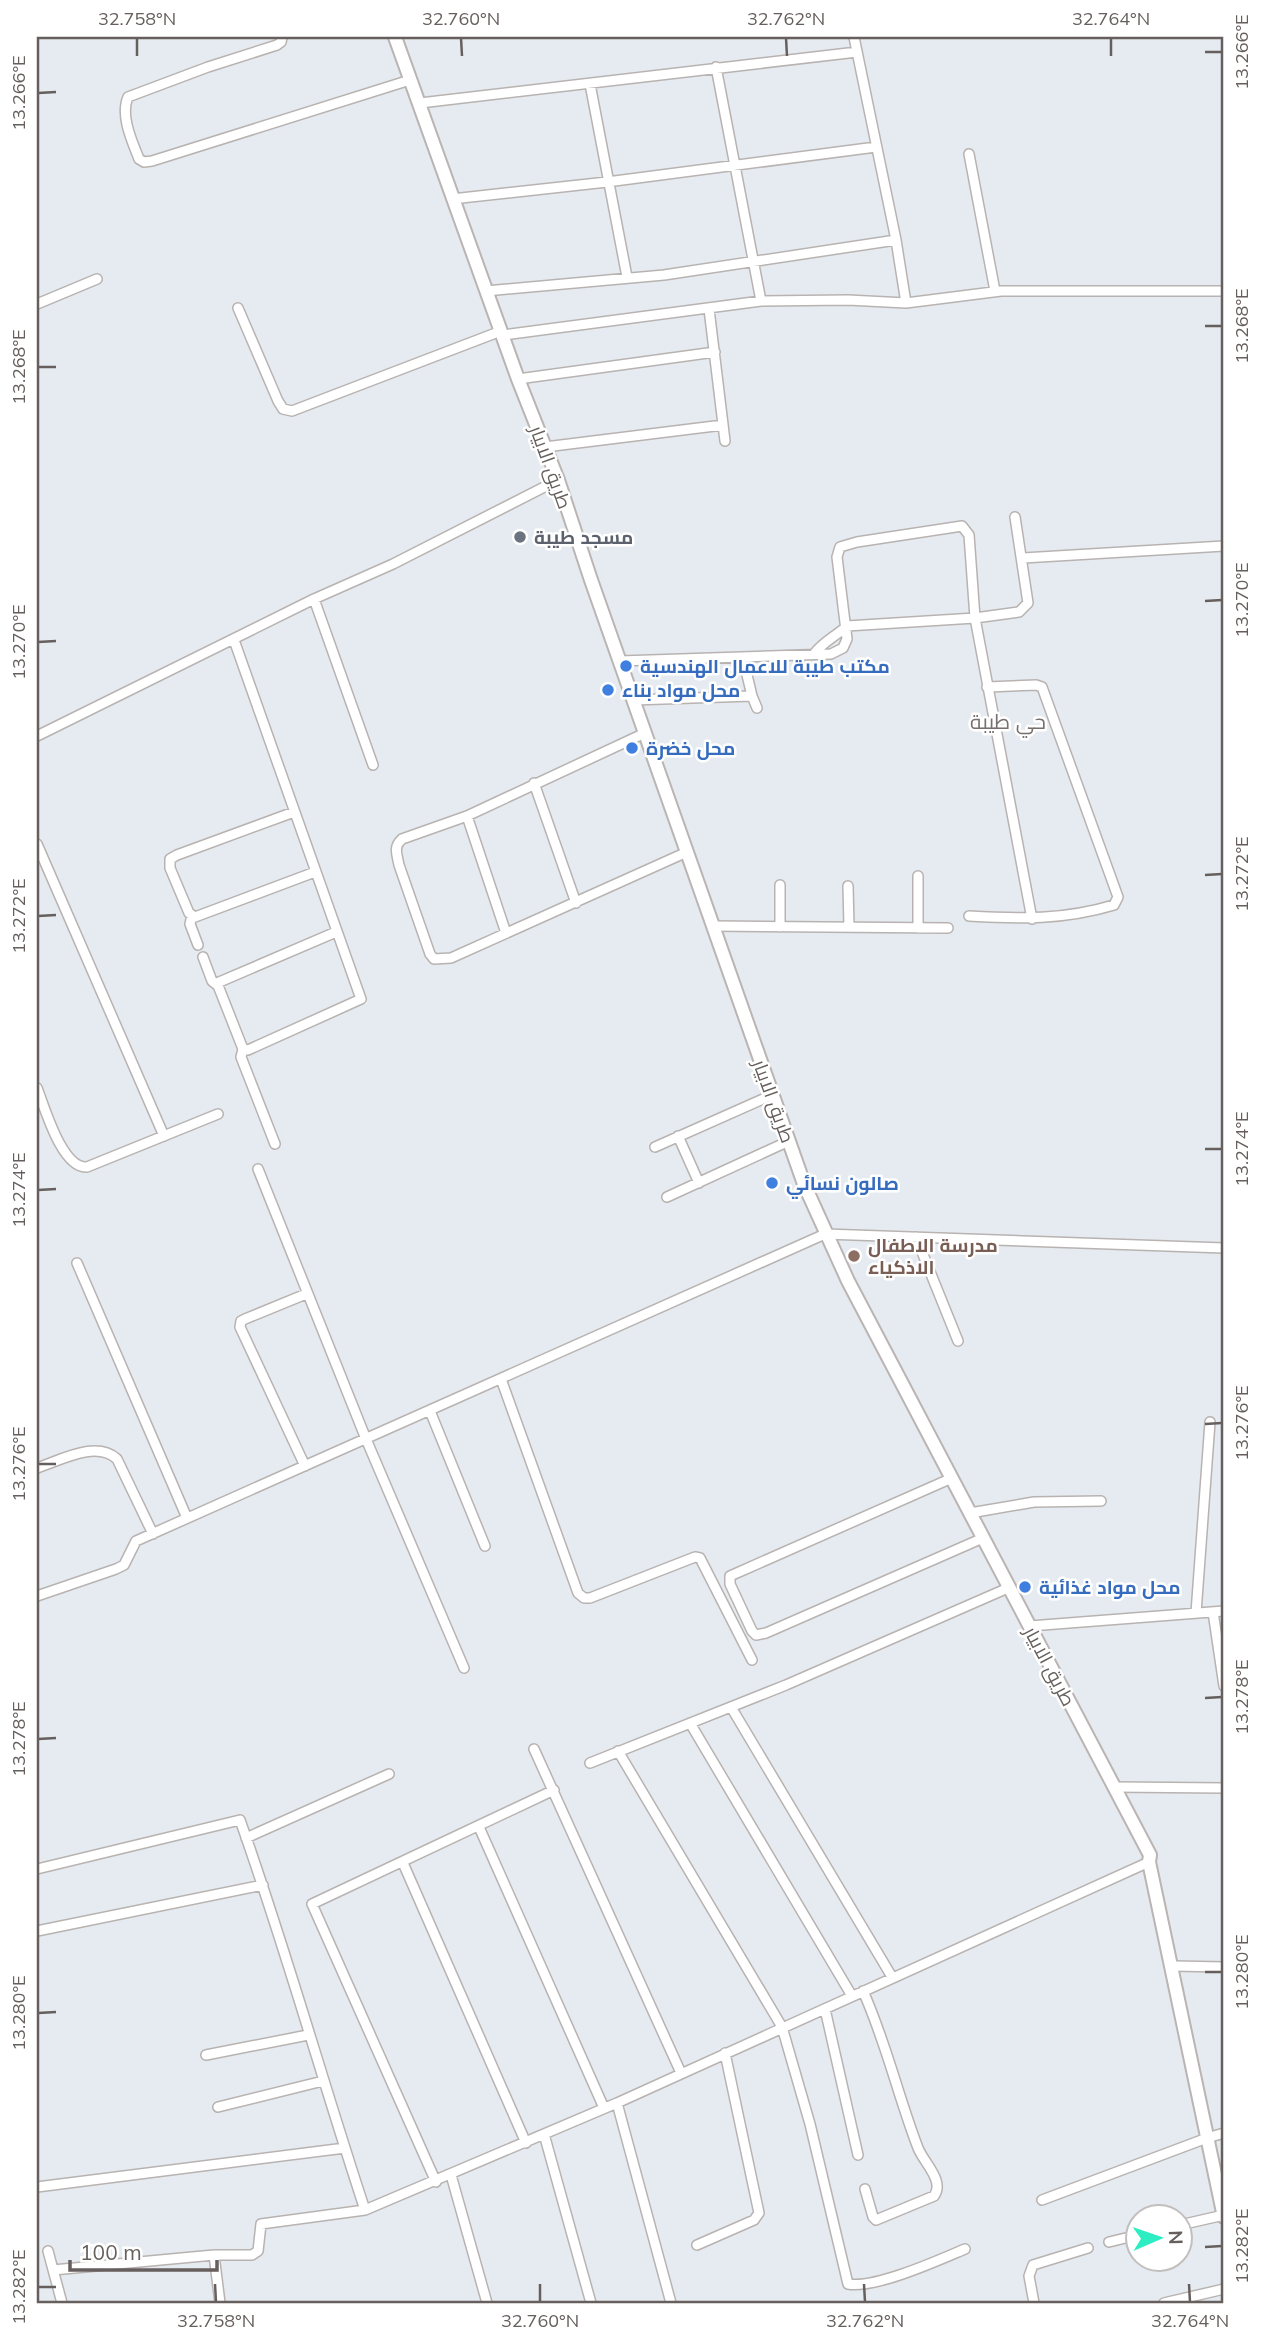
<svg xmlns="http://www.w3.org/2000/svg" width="1261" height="2340" font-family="Mulish,Cairo,sans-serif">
<rect width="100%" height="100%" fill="#e5ebf0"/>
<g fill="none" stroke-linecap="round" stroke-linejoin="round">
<g stroke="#b8b3b1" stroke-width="12">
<path id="street" d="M282,37L281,42L277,45L208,67L128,97C120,116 132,141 139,159L144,162L152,161L410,80
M854,37L896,240L906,303
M716,67L761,301
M590,84L627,277
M420,103L857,52
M969,154L995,291
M452,199L607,182L876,147
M486,291L664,275L896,240
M37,304L97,279
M238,308L278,401L283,409L292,411L501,331
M709,309L725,441
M503,335L761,301L848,300L906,303L1001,291H1221
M518,379L715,352
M545,447L723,425
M1023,558L1224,546
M314,599L373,765
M234,640L361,999L248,1050L243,1049L217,983L336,932
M814,654C823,642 836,636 847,626L975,618L1019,612L1028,603L1015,517
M743,658L752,696L757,708
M620,661L831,654L843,648L847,639L837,557L840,547L857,542L962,526L969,535L975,618L1032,919
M633,700L752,696
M645,733L467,816L402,839C393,847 397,854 399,865L430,954L434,959L451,958L687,852
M37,736L314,599L393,564L558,480
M534,783L576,903
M294,812L177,855L170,859V868L189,913L195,917L315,872
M467,816L506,933
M37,844L164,1136
M780,885V927
M848,886L849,927
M192,915L190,924L198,945
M969,916C1020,919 1064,920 1114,905L1118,897L1042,687L1036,685L987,687
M713,926L948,928
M918,928V876
M203,957L212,981L217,985
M243,1049L241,1057L275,1144
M37,1088C45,1108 62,1169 87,1167L218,1114
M678,1136L699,1183
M655,1147L772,1095
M258,1169L366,1439L464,1668
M667,1197L789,1141
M916,1237L958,1341
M77,1263L187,1518
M501,1379L578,1593L584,1598H590L695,1557L700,1558L752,1660
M430,1411L485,1546
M305,1466L240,1327L241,1321L245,1319L306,1294
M37,1468C61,1460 96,1440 117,1459L153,1534
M952,1478L730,1576V1584L752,1631L756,1635L766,1633L983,1538
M970,1513L1034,1502L1101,1501
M37,1596L116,1569L124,1565L136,1541L825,1234L1224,1248
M1213,1612L1224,1686
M1196,1613L1210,1422
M1030,1626L1224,1611
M731,1707L892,1977
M690,1723L852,1996
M534,1749L681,2073
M618,1751L782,2027L810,2124L848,2284C875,2289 939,2260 965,2249
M590,1763L786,1685L1008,1588
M1114,1787L1224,1788
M479,1827L604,2108
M246,1838L389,1774
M403,1863L526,2143
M37,1869L240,1820C286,1949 322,2080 365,2210L617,2103L1149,1862
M37,1931L263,1885
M1173,1966L1224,1967
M863,1991C886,2042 898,2096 918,2148C924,2163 945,2181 934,2196L876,2220L873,2217L865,2189
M825,2009L858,2155
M206,2055L308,2035
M617,2103L671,2303
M218,2107L323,2081
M544,2134L591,2303
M451,2175L487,2303
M436,2182L312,1904L554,1790
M37,2187L345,2148
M1042,2200L1207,2138L1224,2133
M1180,2225L1224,2215
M1109,2242L1138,2235
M697,2245L754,2220L759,2213L725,2053
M48,2251L62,2303
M214,2255L220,2303
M53,2270L214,2255H252L258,2251L261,2224L365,2210
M1034,2303L1029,2276L1033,2265L1088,2248
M1164,2303L1224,2289"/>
</g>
<g stroke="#bab4b2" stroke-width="16">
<path id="secondary" d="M395,37L518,379L558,480L591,580L804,1184L848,1281L1150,1855L1149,1862L1224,2217"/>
</g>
<use href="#street" stroke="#fff" stroke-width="9"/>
<use href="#secondary" stroke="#fff" stroke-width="12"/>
</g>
<path fill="none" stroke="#665f5d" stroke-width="2.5" d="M137,38V56M461,38L462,56M786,38L787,56M1111,38V56M1205,52H1222M38,93L56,92M1205,326H1222M38,367H56M1205,601L1222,600M38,642L56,641M1205,875L1222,874M38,916L56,915M1205,1149H1222M38,1190L56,1189M1205,1424L1222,1423M38,1464H56M1205,1698L1222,1697M38,1739L56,1738M1205,1972H1222M38,2013L56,2012M1205,2247L1222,2246M215,2284L216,2302M540,2284V2302M864,2284L865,2302M1189,2284L1190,2302M38,2287H56"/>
<circle fill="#6b7280" stroke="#fff" stroke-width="2.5" cx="520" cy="537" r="7"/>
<g fill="#3f7fe0" stroke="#fff" stroke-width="2.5">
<circle cx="626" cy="666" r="7"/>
<circle cx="608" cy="690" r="7"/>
<circle cx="632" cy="748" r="7"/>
<circle cx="772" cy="1183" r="7"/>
<circle cx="1025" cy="1587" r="7"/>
</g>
<circle fill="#8d6e63" stroke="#fff" stroke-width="2.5" cx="854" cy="1256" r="7"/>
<g text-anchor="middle" stroke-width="5" stroke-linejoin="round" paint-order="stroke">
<g font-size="19" fill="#665f5d" stroke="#fff">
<text transform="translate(551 467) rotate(70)" y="7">طريق الابيار</text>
<text transform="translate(774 1101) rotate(70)" y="7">طريق الابيار</text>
<text transform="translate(1050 1666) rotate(62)" y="7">طريق الابيار</text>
</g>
<g font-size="19" font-weight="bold" fill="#5b616d" stroke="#fff" text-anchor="start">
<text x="534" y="544">مسجد طيبة</text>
</g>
<g font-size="19" font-weight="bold" fill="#366cbe" stroke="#fff" text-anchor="start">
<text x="640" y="673">مكتب طيبة للاعمال الهندسية</text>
<text x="622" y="697">محل مواد بناء</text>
<text x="646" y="755">محل خضرة</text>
<text x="786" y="1190">صالون نسائي</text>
<text x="1039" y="1594">محل مواد غذائية</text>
</g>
<g font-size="19" font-weight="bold" fill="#785e54" stroke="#fff" text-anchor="start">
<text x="868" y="1252">مدرسة الاطفال<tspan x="868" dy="22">الاذكياء</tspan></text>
</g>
<g font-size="21" fill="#78706e" stroke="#fff">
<text x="1008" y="729">حي طيبة</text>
</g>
</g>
<rect width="1261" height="2340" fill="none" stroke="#ffffff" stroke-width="77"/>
<g transform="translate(1159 2238) rotate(88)"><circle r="33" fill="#ffffff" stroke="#c2bfbe" stroke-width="2"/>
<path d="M0-5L12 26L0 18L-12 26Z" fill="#2deec2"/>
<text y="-10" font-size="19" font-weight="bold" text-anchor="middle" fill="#665f5d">N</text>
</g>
<path d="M70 2260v10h147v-10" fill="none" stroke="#665f5d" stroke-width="3.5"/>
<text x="80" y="2260" font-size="21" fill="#665f5d" stroke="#ffffff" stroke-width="5" paint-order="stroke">100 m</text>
<rect x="38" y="38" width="1184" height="2264" fill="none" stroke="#665f5d" stroke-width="2.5"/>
<g font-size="18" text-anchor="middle" fill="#665f5d">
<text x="137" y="25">32.758°N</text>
<text x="461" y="25">32.760°N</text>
<text x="786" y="25">32.762°N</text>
<text x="1111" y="25">32.764°N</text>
<text transform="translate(1242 52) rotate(-90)" y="6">13.266°E</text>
<text transform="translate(19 93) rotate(-90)" y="6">13.266°E</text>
<text transform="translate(1242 326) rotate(-90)" y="6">13.268°E</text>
<text transform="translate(19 367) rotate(-90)" y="6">13.268°E</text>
<text transform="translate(1242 600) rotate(-90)" y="6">13.270°E</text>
<text transform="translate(19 642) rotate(-90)" y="6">13.270°E</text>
<text transform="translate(1242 874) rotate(-90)" y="6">13.272°E</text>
<text transform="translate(19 916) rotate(-90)" y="6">13.272°E</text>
<text transform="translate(1242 1149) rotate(-90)" y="6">13.274°E</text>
<text transform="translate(19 1190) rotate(-90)" y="6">13.274°E</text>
<text transform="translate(1242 1423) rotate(-90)" y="6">13.276°E</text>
<text transform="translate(19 1464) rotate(-90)" y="6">13.276°E</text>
<text transform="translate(1242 1697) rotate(-90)" y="6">13.278°E</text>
<text transform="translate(19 1739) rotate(-90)" y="6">13.278°E</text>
<text transform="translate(1242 1972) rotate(-90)" y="6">13.280°E</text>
<text transform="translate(19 2013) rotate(-90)" y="6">13.280°E</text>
<text transform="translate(1242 2246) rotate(-90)" y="6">13.282°E</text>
<text transform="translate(19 2287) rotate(-90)" y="6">13.282°E</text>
<text x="216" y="2327">32.758°N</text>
<text x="540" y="2327">32.760°N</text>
<text x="865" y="2327">32.762°N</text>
<text x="1190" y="2327">32.764°N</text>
</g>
</svg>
